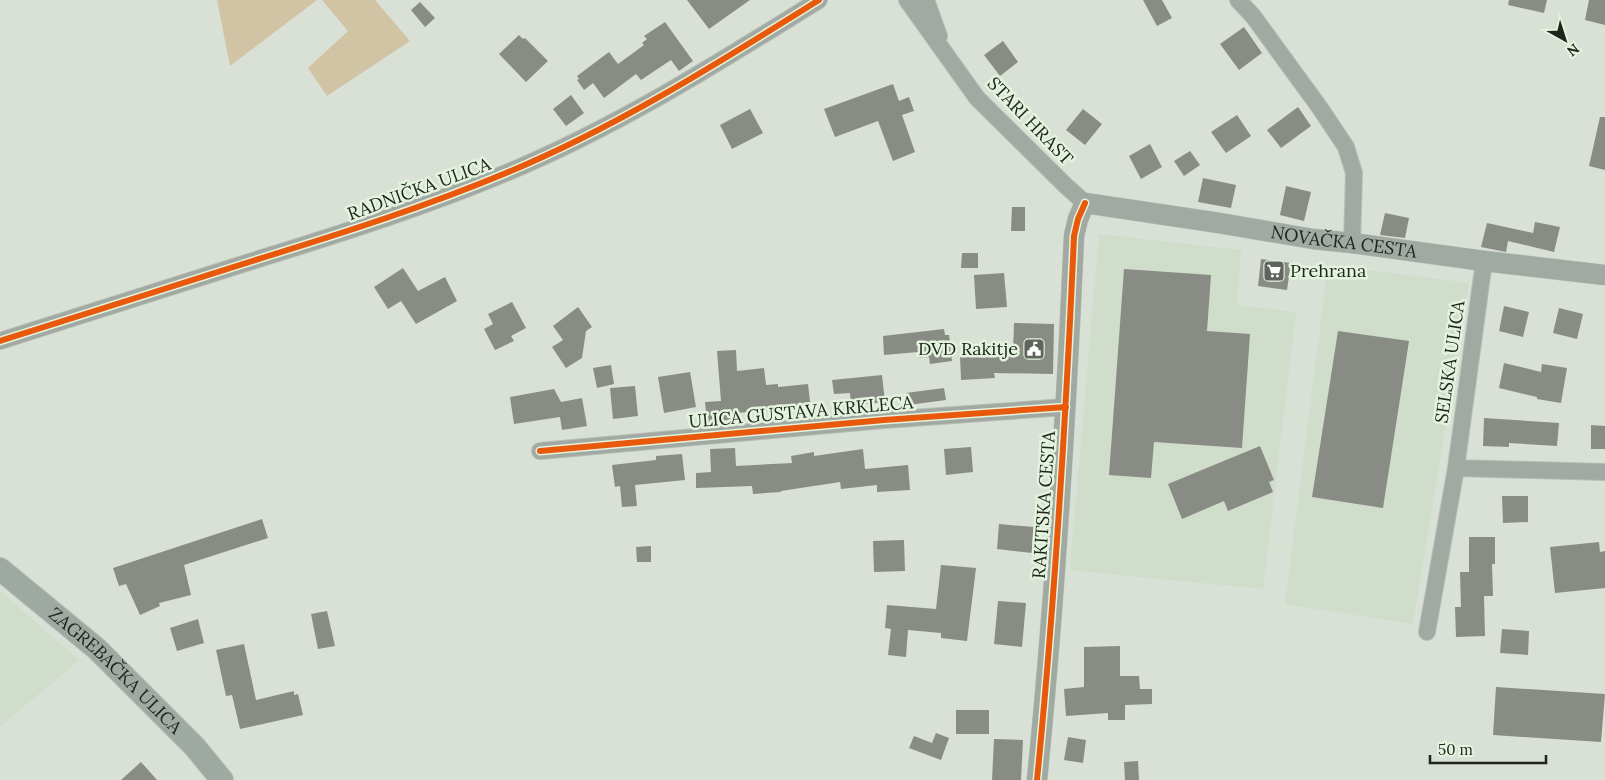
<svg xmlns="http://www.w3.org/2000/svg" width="1605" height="780" font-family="Lora,serif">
<rect width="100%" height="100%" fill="#d9e0d6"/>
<path fill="#cfddca" d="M1099,234L1241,250L1237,305L1296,312L1263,589L1070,570Z
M1328,265L1469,283L1413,624L1285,604Z
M0,591L79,660L0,727Z"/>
<path fill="#d1c4a5" d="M217,0H317L230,66Z
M322,0H375L410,41L327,96L308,68L348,31Z"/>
<path fill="#898c84" d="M687,0H750L709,29Z
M1143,0H1162L1172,18L1157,26Z
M1509,0H1547L1544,13L1508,5Z
M1589,0H1605V25L1585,20Z
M420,2L435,18L425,27L411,10Z
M665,22L693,61L679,71L671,60L641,80L636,74L604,98L593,83L584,90L577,80L579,79L577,76L609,52L618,64L644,45L642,43L647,39L644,36Z
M1244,27L1262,53L1239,70L1220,44Z
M519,35L523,39L525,38L548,61L526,82L499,54Z
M1003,41L1018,62L1000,76L984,55Z
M893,84L899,101L909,97L914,111L902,115L915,152L893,161L878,121L835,137L824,109Z
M571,95L584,113L566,126L553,109Z
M1298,107L1311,126L1281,148L1267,130Z
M750,109L763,133L732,149L720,125Z
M1083,109L1102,124L1085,145L1066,130Z
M1237,115L1251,136L1226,153L1211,132Z
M1600,117H1605V170L1589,166Z
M1150,144L1162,167L1141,179L1129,156Z
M1190,151L1200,165L1184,176L1174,161Z
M1203,178L1236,185L1231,208L1198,202Z
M1286,186L1311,192L1304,221L1280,215Z
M1012,207H1025V231H1011Z
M1385,213L1409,218L1405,238L1380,235Z
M1535,222L1560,227L1554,252L1508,241L1506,252L1481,247L1487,223L1533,233Z
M962,253H978V268H961Z
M1261,259L1291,263L1287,290L1258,286Z
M403,268L418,291L445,277L457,301L416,324L401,301L388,309L374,287Z
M1124,269L1211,275L1207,331L1250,334L1242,448L1154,442L1151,478L1109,475Z
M1004,273L1007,307L976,309L974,275Z
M512,302L526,328L511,336L514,341L495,350L484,329L493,324L488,314Z
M1504,306L1529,312L1523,337L1499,331Z
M578,307L592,327L586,331L582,358L566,368L552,347L563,340L553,326Z
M1559,308L1583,314L1577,339L1553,333Z
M1014,323L1054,324L1053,374L994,373L995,378L961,380L960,355L1013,353Z
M944,329L945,335H949L952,361L930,364L929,357L919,358L918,352L884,355L883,336Z
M1338,331L1409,341L1383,508L1312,497Z
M736,350L737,371L764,368L766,385L778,384V387L808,384L811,410L787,413V409L735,413L736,419L707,422L705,402L721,401L717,351Z
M1504,363L1541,372L1542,364L1567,368L1561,403L1537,399V397L1499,388Z
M611,365L614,384L597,388L593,368Z
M690,372L696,407L664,413L658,377Z
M882,375L885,402L851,405L850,393L834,394L832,380Z
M635,386L638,416L613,419L610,388Z
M944,388L946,400L908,405L906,393Z
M554,389L561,402L582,398L587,426L562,430L560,417L514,424L510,397Z
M1484,418L1559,423L1557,446L1509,443V447L1483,446Z
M1591,425L1605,426V449H1591Z
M1260,446L1274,480L1269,482L1273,492L1228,511L1224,501L1182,519L1168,484Z
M971,447L973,472L946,475L944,449Z
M735,448L736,466L792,463L791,456L814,452V456L863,449L865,469L908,465L910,490L877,492V485L841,489L840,482L781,491V492L753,494L752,486L696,488V473L711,472L710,449Z
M682,454L685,480L635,485L637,506L622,507L620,486L615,487L612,465L656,460V456Z
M1502,496H1528V522L1503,523Z
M262,519L268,538L184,565L191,595L159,603L160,606L140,615L126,584L119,586L113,568Z
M999,524L1034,527L1032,553L997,549Z
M1469,537H1495V564H1492L1493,596H1484L1485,636L1456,637L1455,607H1461L1460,572H1469Z
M904,540L905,571L874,572L873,541Z
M1599,542L1600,552L1605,551V588L1555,593L1550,547Z
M651,546V562H637L636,547Z
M941,565L976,568L967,641L941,638V633L908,630L906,657L888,655L891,629L885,628L887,605L936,609Z
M998,601L1026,603L1022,647L994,644Z
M327,611L335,646L318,649L311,614Z
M198,619L204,643L177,651L170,628Z
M1502,629L1529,631L1528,655L1500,653Z
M244,644L256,700L294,691V695L298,694L303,715L240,729L232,695L226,696L216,650Z
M1120,646V676H1139L1140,689H1152V704L1125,705V720H1108V713L1066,716L1064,689L1084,687V647Z
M1496,687L1605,694L1601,742L1493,735Z
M956,710H989V734H956Z
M936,733L949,738L941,760L909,748L914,736L932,743Z
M1068,737L1086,740L1083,763L1064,760Z
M994,739L1023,740L1021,780H992Z
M1138,761L1139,780H1125L1124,762Z
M141,762L157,780H121Z"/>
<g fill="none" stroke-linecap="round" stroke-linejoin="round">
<g stroke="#b8bdb5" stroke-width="18">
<path id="minor" d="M907,0L977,98L1065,185L1085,203
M926,0L939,36
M1238,0L1253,16L1320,108L1346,147L1354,173L1352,243
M0,341C88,313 177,285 265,257C346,232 427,206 506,173C617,127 718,63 819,0
M540,451L884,420L1066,407
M1456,468L1605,472
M1427,632L1456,468L1484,261"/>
</g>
<g stroke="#b8bdb5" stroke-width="21">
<g id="tertiary">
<path id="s1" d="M1037,780C1055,599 1066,418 1074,236L1078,219L1085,203L1219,223L1313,239L1352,243L1484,261L1605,275"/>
</g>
</g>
<g stroke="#b8bdb5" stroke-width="24">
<g id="secondary">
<path id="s2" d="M0,569L97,649L195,747L222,780"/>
</g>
</g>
<use href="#minor" stroke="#a1a9a3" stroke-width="16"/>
<use href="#tertiary" stroke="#a1a9a3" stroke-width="20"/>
<use href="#secondary" stroke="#9ea9a1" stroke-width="22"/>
<g stroke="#e4f3de" stroke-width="9">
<path id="cycleway" d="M0,341C88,313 177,285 265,257C346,232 427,206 506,173C617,127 718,63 819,0
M540,451L884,420L1066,407
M1037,780C1055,599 1066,418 1074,236L1078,219L1085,203"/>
</g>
<use href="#cycleway" stroke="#e8590c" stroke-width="6"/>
</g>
<defs>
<g id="supermarket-square" transform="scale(1.125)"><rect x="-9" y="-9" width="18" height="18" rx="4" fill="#5f655d" stroke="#e4f3de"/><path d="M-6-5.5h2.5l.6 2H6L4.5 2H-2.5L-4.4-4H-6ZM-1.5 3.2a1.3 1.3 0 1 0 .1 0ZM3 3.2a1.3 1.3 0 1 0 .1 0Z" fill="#fff"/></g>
<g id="civic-square" transform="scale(1.125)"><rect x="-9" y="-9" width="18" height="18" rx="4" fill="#5f655d" stroke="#e4f3de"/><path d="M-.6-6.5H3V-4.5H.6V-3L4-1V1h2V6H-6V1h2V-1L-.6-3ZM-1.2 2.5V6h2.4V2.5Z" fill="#fff"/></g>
</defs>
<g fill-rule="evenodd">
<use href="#supermarket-square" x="1274" y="271"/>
<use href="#civic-square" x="1034" y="349"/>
</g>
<g text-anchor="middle" stroke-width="5" stroke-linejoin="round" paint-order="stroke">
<g font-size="18" fill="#1e231c" stroke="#e4f3de">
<text transform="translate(1030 121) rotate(46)" y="6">STARI HRAST</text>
<text transform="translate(419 189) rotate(-20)" y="6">RADNIČKA ULICA</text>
<text dy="6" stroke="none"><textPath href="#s1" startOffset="842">NOVAČKA CESTA</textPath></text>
<text transform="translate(1450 362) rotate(-82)" y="6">SELSKA ULICA</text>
<text transform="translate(801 412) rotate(-5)" y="6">ULICA GUSTAVA KRKLECA</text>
<text transform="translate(1044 505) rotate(-86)" y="6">RAKITSKA CESTA</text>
<text dy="6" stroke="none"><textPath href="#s2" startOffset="154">ZAGREBAČKA ULICA</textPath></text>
</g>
<g font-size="18" fill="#1e231c" stroke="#e4f3de" text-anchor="start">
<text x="1290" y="277">Prehrana</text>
<text x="1018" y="355" text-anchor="end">DVD Rakitje</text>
</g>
</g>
<g transform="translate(1565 40) rotate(141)" stroke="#e4f3de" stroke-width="4" paint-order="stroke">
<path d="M0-4L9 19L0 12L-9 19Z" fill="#1e231c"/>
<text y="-8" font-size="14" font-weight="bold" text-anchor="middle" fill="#1e231c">N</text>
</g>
<path d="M1430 755v8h116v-8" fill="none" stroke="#1e231c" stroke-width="2.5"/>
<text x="1438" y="755" font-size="15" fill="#1e231c" stroke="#e4f3de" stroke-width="4" paint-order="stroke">50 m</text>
</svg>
